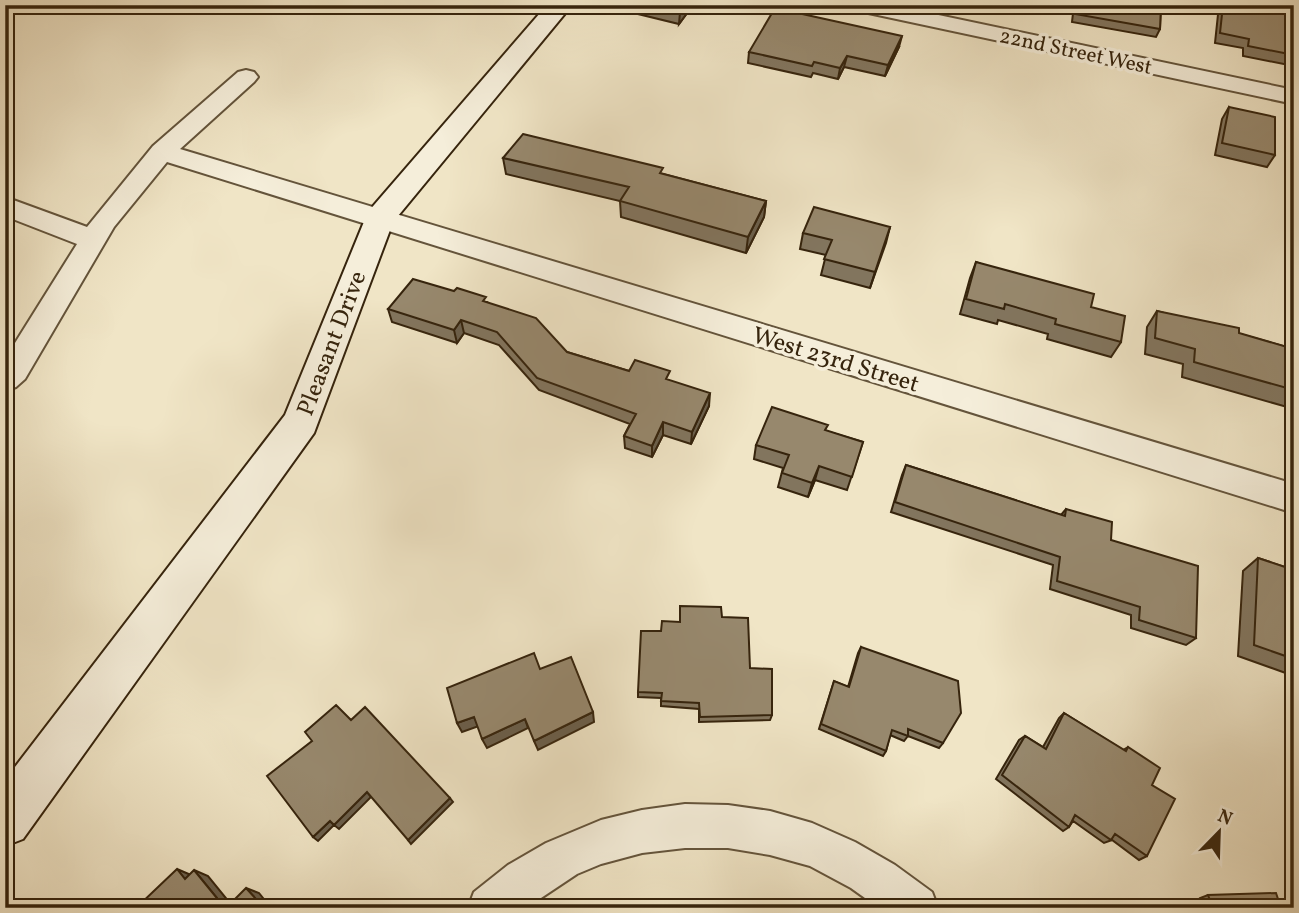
<svg xmlns="http://www.w3.org/2000/svg" width="1299" height="913" font-family="Vollkorn,serif">
<rect width="100%" height="100%" fill="#f0e5c6"/>
<filter id="stains"><feTurbulence type="fractalNoise" baseFrequency=".00286" numOctaves="4"/><feColorMatrix values="0 0 0 0 .2 0 0 0 0 .09 0 0 0 0 .02 0 0 0 .5 -.17"/></filter>
<radialGradient id="worn" r=".72"><stop offset=".6" stop-color="#630" stop-opacity="0"/><stop offset="1" stop-color="#630" stop-opacity=".3"/></radialGradient>
<g fill="none" stroke-linecap="round" stroke-linejoin="round">
<g stroke="#64543b" stroke-width="4">
<path id="street" d="M849,5H891L1294,90V104L859,11L851,10Z
M246,70L254,72L258,77L254,82L180,149L1294,484V513L167,162L114,227L25,379L16,387L5,391V359L77,244L5,216V197L87,227L153,146L238,72Z
M685,804L728,805L770,811L812,823L855,842L895,865L932,892L938,908H879L851,888L810,866L770,855L728,848H685L642,853L601,864L577,874L526,908H468L474,892L508,865L546,843L601,820L642,810Z"/>
</g>
<g stroke="#36240d" stroke-width="4">
<path id="secondary" d="M547,5H572L393,222L314,433L23,839L5,846V780L285,415L368,212Z"/>
</g>
<use href="#street" fill="#f5eeda" fill-rule="evenodd"/>
<use href="#secondary" fill="#f5eeda" fill-rule="evenodd"/>
</g>
<path fill="#82755e" stroke="#36240d" stroke-width="2" d="M601,5H693L679,24Z
M1074,5H1161L1160,29L1156,37L1072,22Z
M1219,5H1294V66L1243,56V48L1215,43Z
M899,47L885,76L844,67L838,79L813,73L811,77L748,63L749,52Z
M1229,107L1275,155L1267,167L1215,155L1222,119Z
M503,158L663,174L766,201L764,217L746,253L621,217L620,201L506,174Z
M890,227L870,288L821,275L826,255L800,249L803,233Z
M976,262L1091,307L1121,342L1111,357L1047,339L1048,334L998,320L997,324L960,314L970,278Z
M487,302L567,352L629,371L670,381L709,406L691,444L663,435L652,457L625,448L624,436L630,424L539,390L499,345L464,333L457,343L392,322L388,309Z
M1157,311L1294,349V409L1182,377L1183,364L1145,354L1147,327Z
M826,431L863,442L847,490L815,480L808,497L778,487L783,468L754,459L756,445Z
M906,465L1061,515L1066,509L1111,540L1196,638L1186,645L1131,628V615L1050,589L1053,565L891,512L902,475Z
M1258,558L1294,570V676L1238,656L1243,571Z
M722,617L750,668L772,715L770,720L699,722V709L661,706V698L638,697V692L661,631L680,622Z
M861,647L943,743L939,748L908,736L904,741L890,735L886,751L883,756L819,729L834,681L848,687L858,653Z
M1064,713L1123,750L1128,747L1152,785L1147,856L1139,860L1112,840L1104,843L1073,821L1069,827L1063,831L996,779L1019,740L1025,736L1043,747L1059,718Z
M1208,895L1281,908H1203L1200,898Z"/>
<path fill="#6a5f4c" stroke="#36240d" stroke-width="2" d="M685,5H693L679,24L680,12Z
M902,36L899,47L885,76L888,65Z
M847,56L844,67L838,79L840,68Z
M766,201L764,217L746,253L748,237Z
M890,227L886,243L870,288L875,272Z
M461,320L464,333L457,343L454,330Z
M710,393L709,406L691,444L692,432Z
M663,422V435L652,457V446Z
M819,466L815,480L808,497L812,483Z
M593,712L594,722L538,750L534,741Z
M474,717L479,726L462,732L457,723Z
M525,719L528,728L487,748L482,739Z
M367,792L371,797L339,829L334,825Z
M450,798L453,802L411,844L408,840Z
M330,821L334,825L318,841L313,837Z
M177,869L191,875L185,879Z
M194,870L208,876L234,908H225Z
M246,888L259,893L271,908H264Z"/>
<path fill="#97886d" stroke="#36240d" stroke-width="2" d="M650,5H685L680,12Z
M1076,5H1161L1160,29L1075,14Z
M1223,5H1294V55L1248,46L1249,39L1220,33Z
M775,8L902,36L888,65L847,56L840,68L814,62L812,66L749,52Z
M1229,107L1275,117V155L1222,143Z
M523,134L663,168L660,173L766,201L748,237L620,201L629,187L503,158Z
M814,207L890,227L875,272L824,259L832,240L803,233Z
M976,262L1094,294L1091,307L1125,316L1121,342L1055,324L1056,319L1005,304L1004,309L966,299Z
M413,279L454,291L457,288L486,297L483,301L536,318L567,352L629,371L635,360L670,371L666,379L710,393L692,432L663,422L652,446L624,436L636,414L537,378L497,332L461,320L454,330L388,309Z
M1157,311L1239,328V333L1294,349V390L1194,362L1195,349L1155,338Z
M772,407L828,425L825,430L863,442L852,477L819,466L812,483L782,473L789,455L756,445Z
M906,465L1065,516L1066,509L1112,522L1111,540L1198,566L1196,638L1139,620L1140,607L1057,581L1060,557L895,502Z
M1258,558L1294,570V659L1254,645Z
M680,606L721,607L722,617L748,618L750,668L772,669V715L700,717L699,703L661,701L662,693L638,692L641,631H661L662,621L680,622Z
M861,647L958,681L961,713L943,743L908,729V736L892,730L886,751L821,724L834,681L849,687Z
M534,653L540,669L571,657L593,712L534,741L525,719L482,739L474,717L457,723L447,688Z
M336,705L351,720L365,707L450,798L408,840L367,792L334,825L330,821L313,837L267,776L312,741L305,732Z
M1064,713L1126,751L1128,747L1160,768L1152,785L1175,799L1147,856L1115,834L1111,840L1075,815L1069,827L1002,775L1025,736L1046,749Z
M177,869L185,879L194,870L225,908H136Z
M246,888L264,908H226Z
M1276,893L1281,908H1213L1208,895Z"/>
<g text-anchor="middle" stroke-width="7" stroke-linejoin="round" paint-order="stroke">
<g font-size="21" fill="#36240d" stroke="#f5eeda">
<text transform="translate(1076 51) rotate(12)" y="7">22nd Street West</text>
</g>
<g font-size="24" fill="#36240d" stroke="#f5eeda">
<text transform="translate(331 343) rotate(-69)" y="8">Pleasant Drive</text>
<text transform="translate(836 359) rotate(17)" y="8">West 23rd Street</text>
</g>
</g>
<rect width="1299" height="913" fill="none" stroke="#f0e5c6" stroke-width="28"/>
<rect x="7" y="7" width="1285" height="899" fill="none" stroke="#36240d" stroke-width="3.5"/>
<rect x="14" y="14" width="1271" height="885" fill="none" stroke="#36240d" stroke-width="2"/>
<g transform="translate(1219 832) rotate(23)" stroke="#f5eeda" stroke-width="5" paint-order="stroke">
<path d="M0-5L12 26L0 18L-12 26Z" fill="#36240d"/>
<text y="-10" font-size="19" font-weight="bold" text-anchor="middle" fill="#36240d">N</text>
</g>
<rect width="100%" height="100%" filter="url(#stains)"/>
<rect width="100%" height="100%" fill="url(#worn)"/>
</svg>
